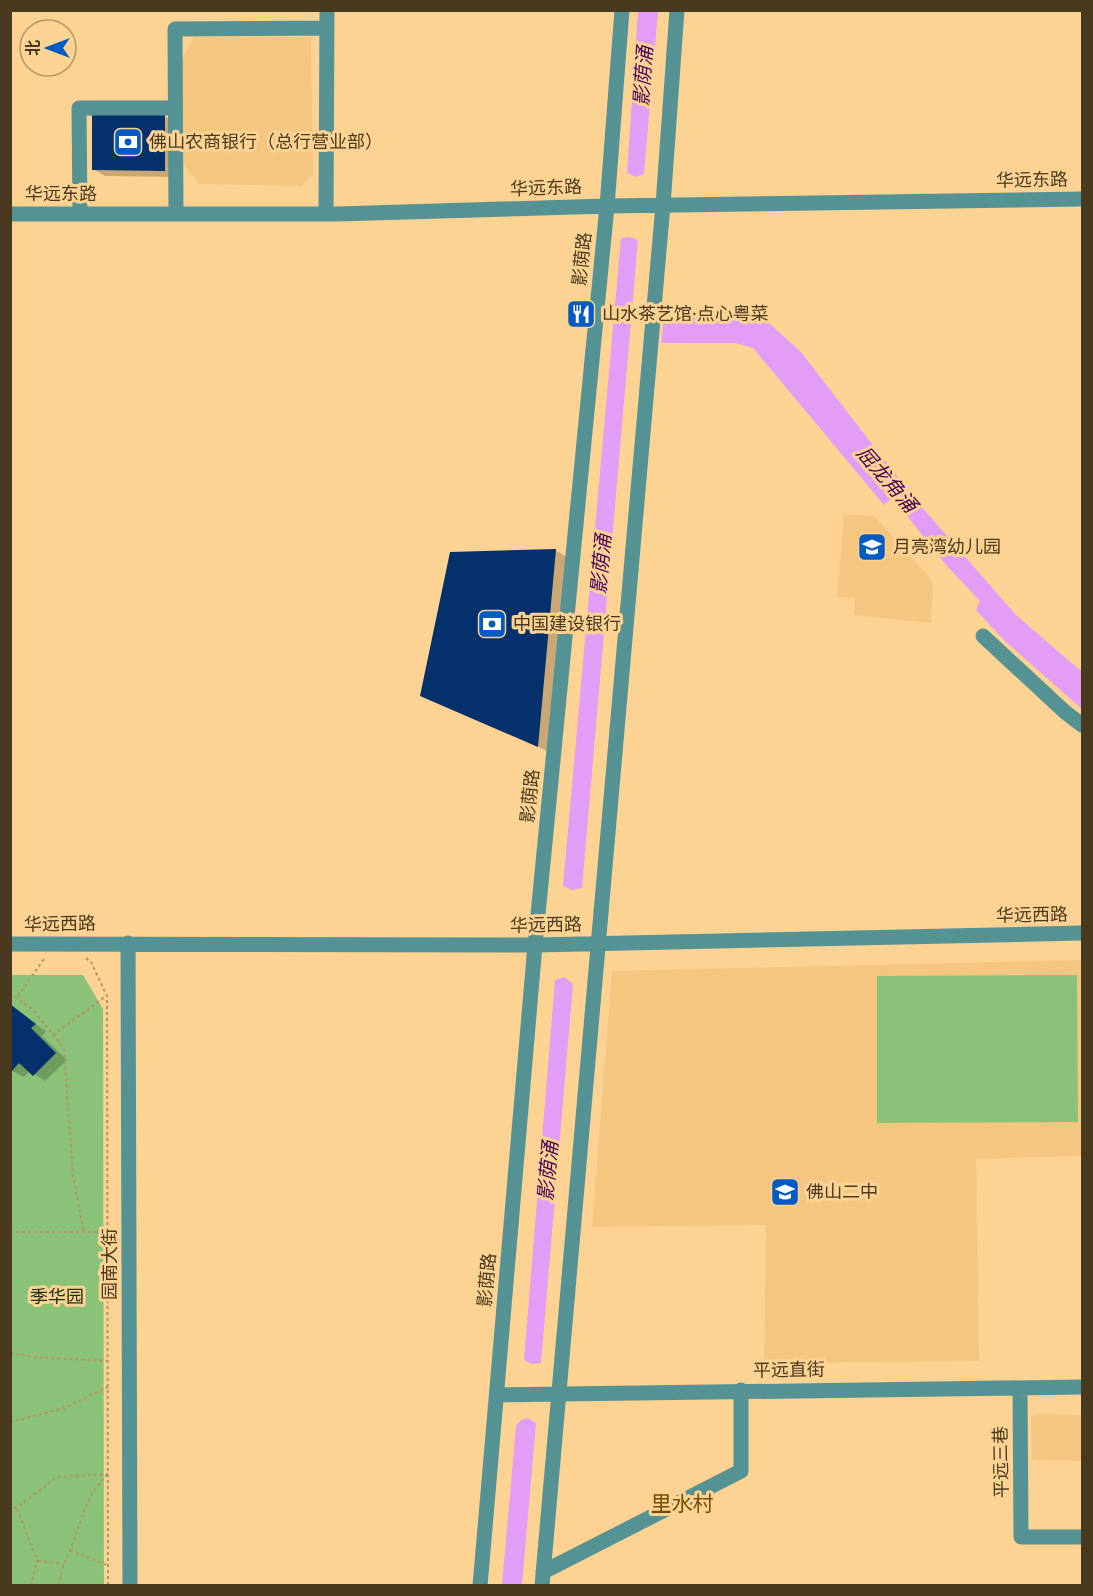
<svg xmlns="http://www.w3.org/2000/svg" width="1093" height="1596" font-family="'Open Sans','Noto Sans SC',sans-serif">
<rect width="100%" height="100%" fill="#fcd393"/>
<path fill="#f4c67f" d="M194,37H311L313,174L301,186L199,184L184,165L182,60Z
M844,514L874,516L930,578L933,587L931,623L854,615L855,598L837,597Z
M1082,960V1156L976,1159L979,1361L764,1363L766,1225L592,1227L612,971Z
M1037,1414L1082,1415V1461L1032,1460L1031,1416Z"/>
<path fill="#8ac377" d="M10,975H83L103,1009L104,1585H11Z
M1077,975L1078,1122L877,1123V976Z"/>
<path fill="#e29df7" d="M638,11H658L644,174L636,177L627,173Z
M630,237L638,240L582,888L572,890L563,886L621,238Z
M740,315L768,322L801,352L913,497L1016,615L1082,672V709L1006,642L976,610L980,601L946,565L892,497L884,505L753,348L735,343H661L664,317Z
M564,977L573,984L541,1363L532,1364L524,1360L555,980Z
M528,1418L536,1423L522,1585H502L516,1426L521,1420Z"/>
<path fill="#0003" d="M164,116L176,123V177L105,176L93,169Z
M555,550L567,557L550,752L422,695Z
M10,1007L46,1031L42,1036L67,1060L45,1081L30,1071L24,1077L12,1071Z"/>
<path fill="#04306b" d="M92,114H165V171L92,170Z
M556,549L538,747L420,696L450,552Z
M10,1004L36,1024L31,1028L56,1053L33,1076L19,1063L10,1073Z"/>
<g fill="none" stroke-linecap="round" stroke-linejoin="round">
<path stroke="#b39464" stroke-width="2" stroke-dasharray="3 3" stroke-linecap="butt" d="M86,958L91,962L107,996L108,1586
M10,993L32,1009L64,1048L73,1176L84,1232
M18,996L44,959
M53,1035L106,996
M10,1232H107
M10,1353L33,1357L108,1361
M10,1422L64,1408L108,1387
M10,1503L16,1508L57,1477L108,1474
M17,1509L37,1561L31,1586
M70,1550L109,1566
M38,1561L62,1564
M59,1586C61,1571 64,1563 70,1550C83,1520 83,1499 108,1474"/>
<path stroke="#549294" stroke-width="15" d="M10,214H337L607,206L1082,199
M80,214L79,108H175
M176,214L175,29L327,28
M326,214L327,10
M983,636L1065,712L1082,725
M128,943L130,1586
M10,944L535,945L1082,933
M1020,1388L1021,1537H1082
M497,1395L1082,1387
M543,1572L741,1471V1390
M480,1586L535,945L607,206L622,10
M542,1586L663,205L677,10"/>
</g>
<defs>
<g id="bank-square" transform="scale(1.5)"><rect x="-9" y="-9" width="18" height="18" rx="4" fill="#045ac3" stroke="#fcd393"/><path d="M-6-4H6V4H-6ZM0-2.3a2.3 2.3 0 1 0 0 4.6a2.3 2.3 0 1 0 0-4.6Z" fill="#fff"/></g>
<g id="restaurant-square" transform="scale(1.5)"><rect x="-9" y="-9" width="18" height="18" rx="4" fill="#045ac3" stroke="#fcd393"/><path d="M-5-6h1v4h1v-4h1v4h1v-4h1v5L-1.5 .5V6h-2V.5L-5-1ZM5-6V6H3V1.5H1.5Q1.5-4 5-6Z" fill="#fff"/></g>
<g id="school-square" transform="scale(1.5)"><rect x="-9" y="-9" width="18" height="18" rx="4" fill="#045ac3" stroke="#fcd393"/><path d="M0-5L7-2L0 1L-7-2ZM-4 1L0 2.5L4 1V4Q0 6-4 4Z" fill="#fff"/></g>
</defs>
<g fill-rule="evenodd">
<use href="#bank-square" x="128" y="142"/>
<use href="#restaurant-square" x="581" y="314"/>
<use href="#school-square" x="872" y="547"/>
<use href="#bank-square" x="492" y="624"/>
<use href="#school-square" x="785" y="1192"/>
</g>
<g text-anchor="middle" stroke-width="6" stroke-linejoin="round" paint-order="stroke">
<g font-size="18" fill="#49391f" stroke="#fcd393" text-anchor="start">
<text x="149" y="148">佛山农商银行（总行营业部）</text>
<text x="602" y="320">山水茶艺馆·点心粤菜</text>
<text x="893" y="553">月亮湾幼儿园</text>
<text x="513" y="630">中国建设银行</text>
<text x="806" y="1198">佛山二中</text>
</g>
<g font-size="18" fill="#49391f" stroke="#fcd393">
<text transform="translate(1032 180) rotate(-1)" y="6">华远东路</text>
<text transform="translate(546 188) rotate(-2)" y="6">华远东路</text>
<text x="61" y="200">华远东路</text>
<text transform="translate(582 259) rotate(-84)" y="6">影荫路</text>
<text transform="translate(530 796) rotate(-84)" y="6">影荫路</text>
<text transform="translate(1032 915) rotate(-1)" y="6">华远西路</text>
<text transform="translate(60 924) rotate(-1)" y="6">华远西路</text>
<text transform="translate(546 925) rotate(-1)" y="6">华远西路</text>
<text transform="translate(110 1264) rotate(-90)" y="6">园南大街</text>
<text transform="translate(487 1280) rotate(-85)" y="6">影荫路</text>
<text transform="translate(789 1370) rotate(-1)" y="6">平远直街</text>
<text transform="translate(1001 1462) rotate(-91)" y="6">平远三巷</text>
</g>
<g font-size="18" fill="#18320e" stroke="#fcd393">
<text x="57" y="1303">季华园</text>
</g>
<g font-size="20" font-style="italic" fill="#480558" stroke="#fcd393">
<text transform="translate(643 76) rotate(-86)" y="7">影荫涌</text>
<text transform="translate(887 479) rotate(49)" y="7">屈龙角涌</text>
<text transform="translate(601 564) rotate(-85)" y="7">影荫涌</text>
<text transform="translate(548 1171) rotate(-85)" y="7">影荫涌</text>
</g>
<g font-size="21" fill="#714d00" stroke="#fcd393">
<text x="682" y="1511">里水村</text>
</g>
</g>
<rect width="1093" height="1596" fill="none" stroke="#49391f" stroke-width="24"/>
<g transform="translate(48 48) rotate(270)"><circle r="28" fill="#fcd393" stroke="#b49565" stroke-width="1.5"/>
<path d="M0-4.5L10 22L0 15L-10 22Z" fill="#045ac3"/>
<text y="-9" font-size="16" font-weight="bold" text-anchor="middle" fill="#49391f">北</text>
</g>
</svg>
